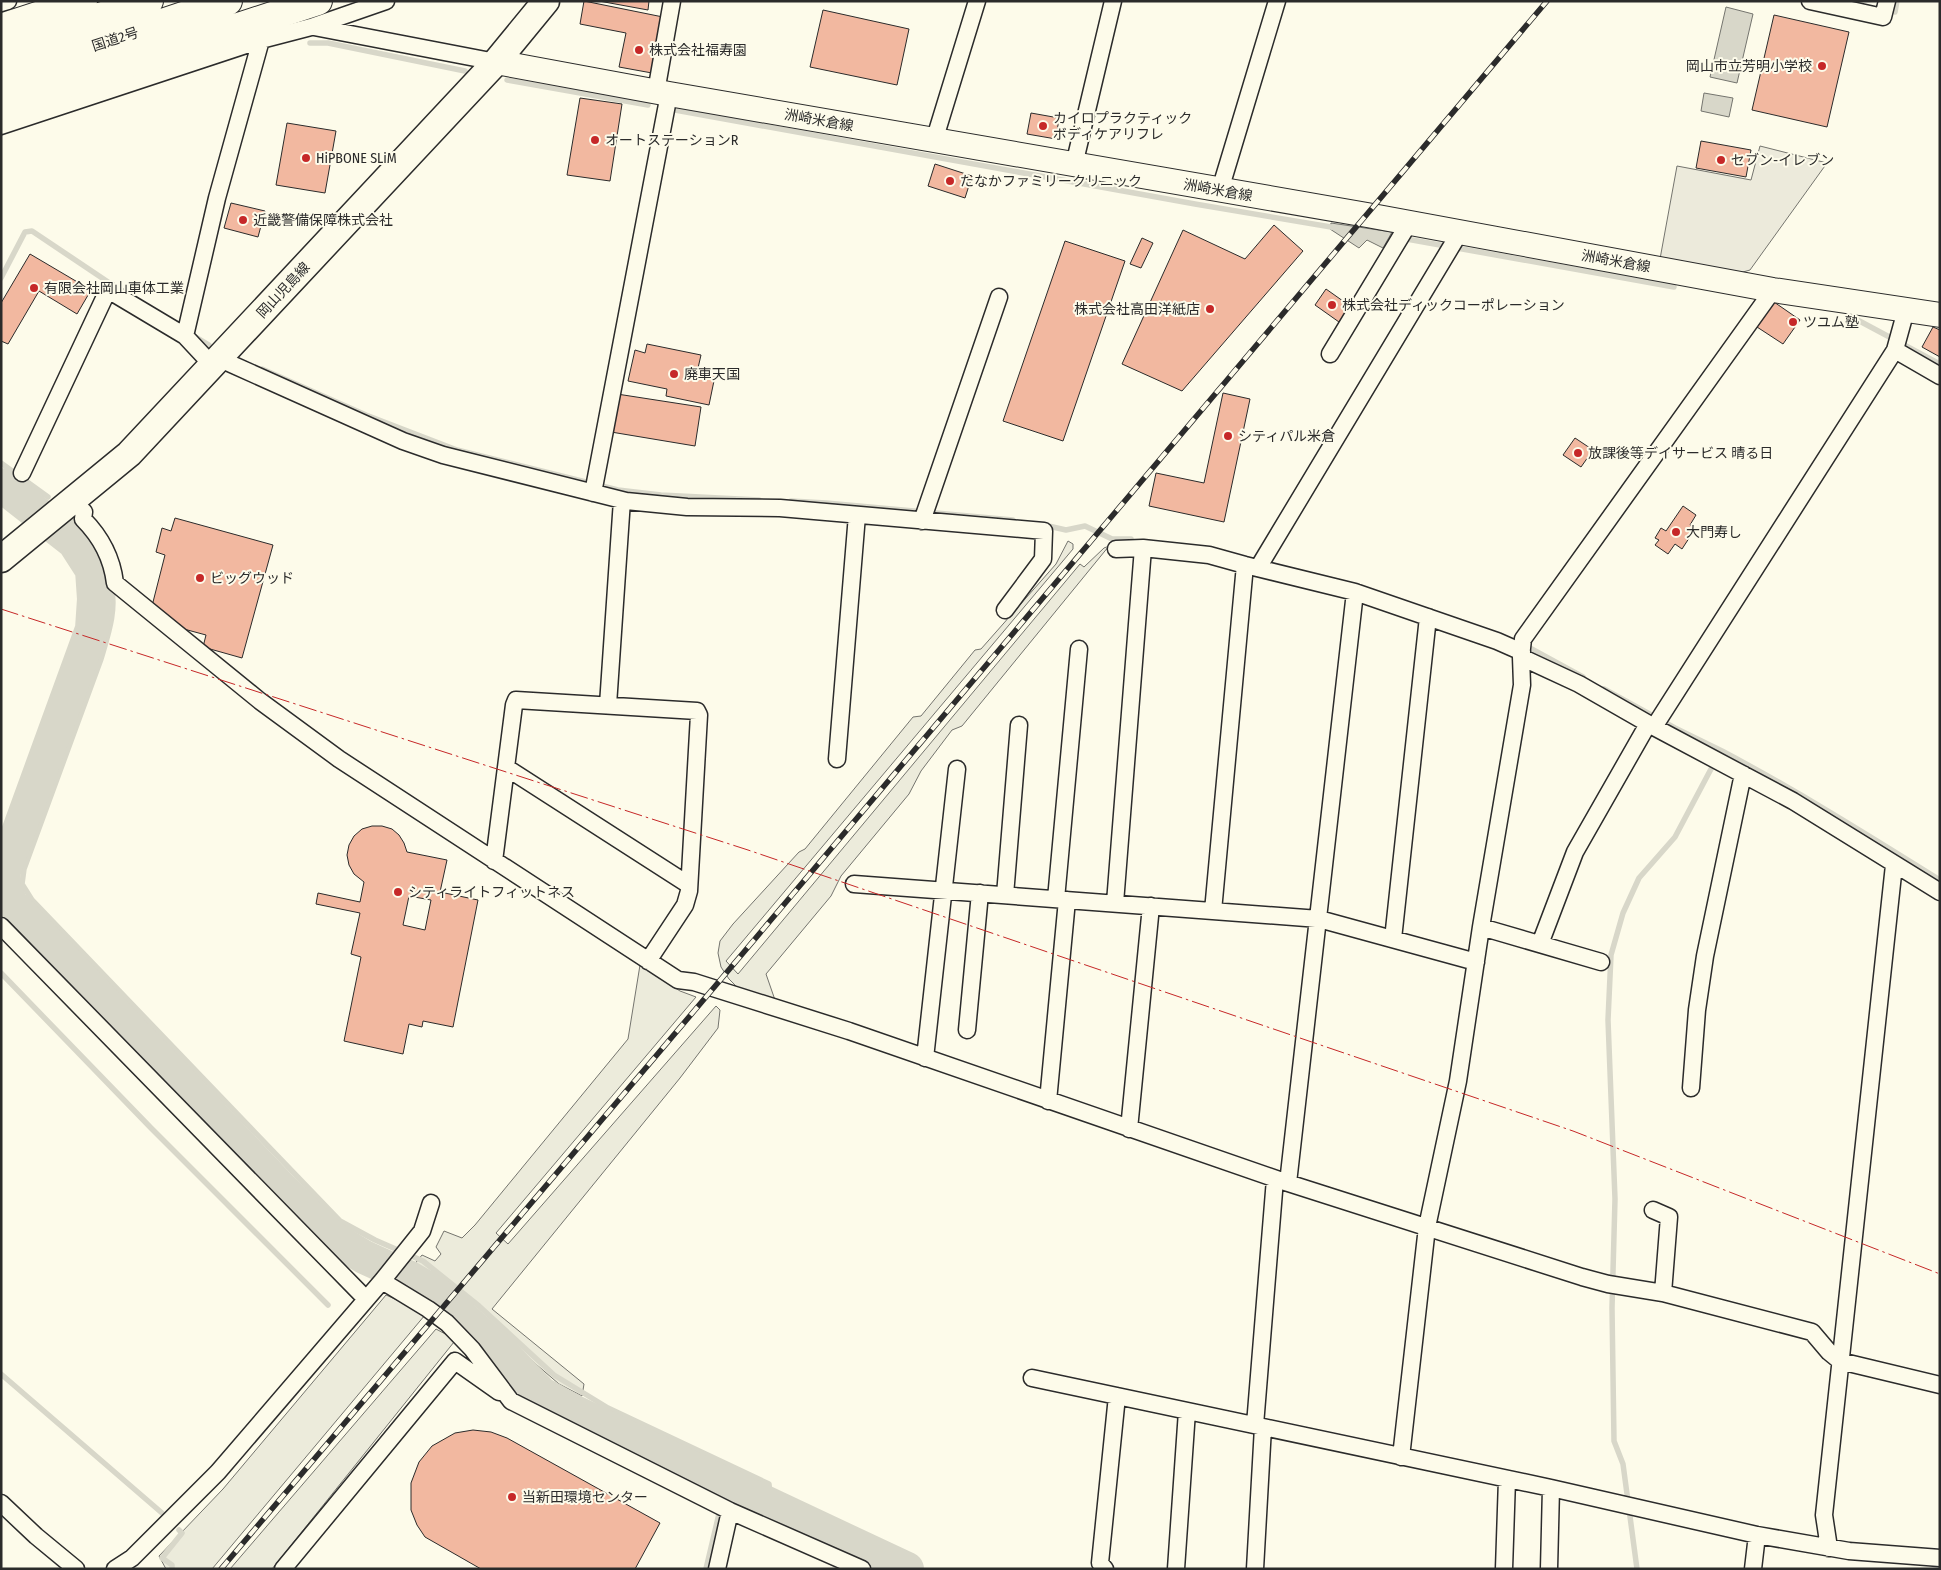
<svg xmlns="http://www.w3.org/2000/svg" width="1941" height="1570" font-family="'Fira Sans Condensed','Noto Sans JP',sans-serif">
<rect width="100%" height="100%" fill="#fdfbea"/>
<path fill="#ecebdb" stroke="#74746e" d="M1068,541L1073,544V549L726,961L738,974L1080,564L1084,567L1104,548L1109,546L962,726L952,730L921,771L909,794L841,876L831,896L766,974L775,1000L738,988L729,979L721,967L718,953L720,941L733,924L799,852L805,849L913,717L921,716L975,650L981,649L1056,564Z
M640,965L680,991L696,997L496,1233L508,1244L716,1006L720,1010L718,1028L680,1078L492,1309L584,1384L582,1396L559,1384L432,1275L413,1266L422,1255L435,1261L441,1254L436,1247L444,1231L462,1238L475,1225L628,1039Z
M386,1295L415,1308L425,1315L212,1569H166L159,1556L223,1489Z
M436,1329L449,1336L454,1342L272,1569H230Z"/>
<path fill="#eceadb" stroke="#74746e" d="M1760,146L1827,163L1750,270L1736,274L1660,259L1677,166L1751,180Z"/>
<path fill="#d8d7c9" stroke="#74746e" d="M1726,7L1753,14L1737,83L1710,77Z
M1704,93L1733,98L1729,117L1701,111Z
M1331,223L1392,232L1383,248L1367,240L1359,248L1330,229Z"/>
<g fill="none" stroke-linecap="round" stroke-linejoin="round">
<path stroke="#d8d7c9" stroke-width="5.5" d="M1895,12L1897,1
M310,43H328L465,71
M507,80L648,105
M675,110L1195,204L1337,228
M1401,238L1674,287
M1,278L25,232L32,231L114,286
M1852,317L1940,364
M194,336L209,345
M262,369L366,415L457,450L618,490L661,495L759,500
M1,463L48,497
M791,501L826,503L1013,520
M72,520L91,540
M1044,525L1066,530L1085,526L1112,539H1131
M111,585C117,610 108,635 101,659L24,869L22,884L32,900L340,1221L375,1240L423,1261L479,1306L554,1375L608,1408L769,1484L771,1505
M1528,647L1583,677
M1604,689L1675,728L1722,751
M1720,753L1722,751C1796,790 1868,835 1940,880
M1,888H3
M1,973L151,1128L328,1305
M1,1374L162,1513
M172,1569V1565L162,1558L182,1533L179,1530
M706,1569L726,1484
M1637,1569L1623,1464L1614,1441L1612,1308L1615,1199L1608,1020L1611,955L1623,913L1639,878L1675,837L1711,769"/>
<path stroke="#d8d7c9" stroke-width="34" d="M1,485L74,542L92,570L94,599L92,629L4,871L3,888L12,905L281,1188L331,1237L364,1257L408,1277L434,1292L502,1353L542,1394L573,1411L688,1466L907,1569"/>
</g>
<path fill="#f2b8a0" stroke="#2b2b2b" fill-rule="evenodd" d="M584,1L663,17L652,73L619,67L626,33L580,24Z
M599,1H649L648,10Z
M823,10L909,29L897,85L810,67Z
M1774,15L1849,32L1827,127L1752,110Z
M580,98L622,104L610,181L567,175Z
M1031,113L1059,118L1056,139L1027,134Z
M287,123L336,131L325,193L276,185Z
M1701,141L1751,150L1746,177L1696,168Z
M935,164L972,176L965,198L928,186Z
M231,203L265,211L258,237L224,228Z
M1274,225L1303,251L1182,391L1122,364L1183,230L1245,259Z
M1142,238L1153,243L1141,268L1130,264Z
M1065,241L1125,261L1063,441L1003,421Z
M30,254L91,290L77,314L39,291L8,344L1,341V303Z
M1326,289L1350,306L1339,322L1315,305Z
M1774,302L1800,320L1783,344L1757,327Z
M1933,327L1940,330V357L1922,347Z
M647,344L701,355L698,368L716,371L709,405L666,396L667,389L628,381L635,350L645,353Z
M1223,393L1250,399L1224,522L1149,506L1156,473L1204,483Z
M617,394L701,407L695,446L611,432Z
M1575,438L1593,450L1581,467L1563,455Z
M1683,506L1696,515L1690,525L1695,529L1682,549L1675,544L1668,554L1655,545L1659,540L1655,538L1661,528L1666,531Z
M175,518L273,545L242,658L203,647L206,635L169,625L152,606L165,555L156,552L162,528L171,531Z
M372,826H382L392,829L399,835L404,843L407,852L447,860L440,892L478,900L453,1027L423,1021L422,1027L409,1024L403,1054L344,1041L361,957L351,954L360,913L316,904L318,893L360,902L364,882L354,874L349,865L347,855L349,845L354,836L362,829ZM409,896L431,900L425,930L403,925Z
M473,1430L491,1432L507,1438L660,1523L635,1569H481L425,1537L417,1525L411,1510V1483L419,1462L432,1446L455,1433Z"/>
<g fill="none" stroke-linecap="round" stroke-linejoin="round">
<g stroke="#2b2b2b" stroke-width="19">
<path id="minor" d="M1810,1L1883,17L1887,1
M1,3L8,1
M314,27L496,62
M656,92L672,1
M1,126L261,40L311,27L386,1
M934,141L977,1
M1074,165L1113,1
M1220,190L1277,1
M185,336L217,198L261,40
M1895,350L1940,376
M1330,354L1409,223
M220,359L403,441L443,455L626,501L687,507L780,508L1044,531L1043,559L1005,610
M22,473L108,290L185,336L213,366
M593,493L669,94
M72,500L84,512L83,519C101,537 112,558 115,583L260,701L339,759L678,980L694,982L849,1031L1288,1183L1582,1277L1608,1284L1663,1293L1812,1332L1829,1352L1840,1361L1940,1385
M922,521L999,297
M1116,549L1143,548L1209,555L1245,565L1355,592L1497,641L1522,652
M1258,568L1460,232
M1521,657L1579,684L1654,727L1793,801L1940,892
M608,705L622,500
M1654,727L1895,350L1906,310
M837,759L857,515
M507,768L689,885
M494,861L514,705L516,700L697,711L699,715L689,891L685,905L648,961
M854,884L1319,919L1476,962
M1005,895L1019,725
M1056,899L1079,649
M1115,903L1143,548
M1213,911L1245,565
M1,926L366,1299
M1481,927L1601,962
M1393,939L1428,617
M1540,944L1575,852L1648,724
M967,1030L980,893
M925,1058L957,769
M1691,1088L1697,1010L1705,956L1743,774
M1048,1101L1067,900
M1129,1129L1151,906
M1288,1183L1355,592
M1653,1210L1669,1217L1663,1293
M382,1281L428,1309L447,1323L472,1349L511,1401L730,1511L862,1569
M1032,1378L1551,1488L1757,1535L1849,1551L1940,1558
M1255,1425L1275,1179
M1401,1457L1427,1227L1458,1081L1481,927L1522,685L1521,657L1523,639L1773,290
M1,1503L36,1536L76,1569
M1829,1548L1824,1515L1894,865
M115,1569L132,1558L218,1472L382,1281L422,1231L431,1203
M283,1569L455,1361L499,1392
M717,1569L730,1511
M1105,1569L1100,1563L1117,1396
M1176,1569L1187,1411
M1255,1569L1263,1427
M1504,1569L1507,1479
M1549,1569L1551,1488
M1753,1569L1757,1535"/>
</g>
<g stroke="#2b2b2b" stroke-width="26">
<path id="secondary" d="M496,62L669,94L1367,215L1773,290L1940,315"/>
</g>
<g stroke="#2b2b2b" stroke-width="29">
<path id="primary" d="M1,559L129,454L496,62L546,1"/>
</g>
<g stroke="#2b2b2b" stroke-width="30">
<path id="trunk" d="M1,28L83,1
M1,49L149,1
M1,77L228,1
M1,105L318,1"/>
</g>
<use href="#minor" stroke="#fdfbea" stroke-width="16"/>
<use href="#secondary" stroke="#fdfbea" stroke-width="24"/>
<use href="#primary" stroke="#fdfbea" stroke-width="26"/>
<use href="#trunk" stroke="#fdfbea" stroke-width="28"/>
<g stroke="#2b2b2b" stroke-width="5.5">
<path id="rail" d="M221,1569L700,1004L1547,1"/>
</g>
<use href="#rail" stroke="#fdfbea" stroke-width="4" stroke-dasharray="11" stroke-linecap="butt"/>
<path stroke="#c62828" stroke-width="1" stroke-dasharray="18 4 2.5 4" stroke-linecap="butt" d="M1,609L748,850L1573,1131L1940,1274"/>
</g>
<g fill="#c62828" stroke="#fdfbea" stroke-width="2">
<circle cx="639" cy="50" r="5"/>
<circle cx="1822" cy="66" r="5"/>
<circle cx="1043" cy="126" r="5"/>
<circle cx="595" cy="140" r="5"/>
<circle cx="306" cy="158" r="5"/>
<circle cx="1721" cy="160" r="5"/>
<circle cx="950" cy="181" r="5"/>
<circle cx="243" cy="220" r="5"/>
<circle cx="34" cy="288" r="5"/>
<circle cx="1332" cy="305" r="5"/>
<circle cx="1210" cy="309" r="5"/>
<circle cx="1793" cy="322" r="5"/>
<circle cx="674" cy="374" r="5"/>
<circle cx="1228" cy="436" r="5"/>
<circle cx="1578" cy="453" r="5"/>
<circle cx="1676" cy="532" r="5"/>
<circle cx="200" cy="578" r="5"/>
<circle cx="398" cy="892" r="5"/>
<circle cx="512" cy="1497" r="5"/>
</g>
<g text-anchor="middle" stroke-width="4" stroke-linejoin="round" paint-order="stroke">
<g font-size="14" fill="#2b2b2b" stroke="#fdfbea">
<text transform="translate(115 39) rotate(-18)" y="5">国道2号</text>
<text transform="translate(819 120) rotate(10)" y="5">洲崎米倉線</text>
<text transform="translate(1218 190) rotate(10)" y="5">洲崎米倉線</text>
<text transform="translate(1616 261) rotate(10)" y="5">洲崎米倉線</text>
<text transform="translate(283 290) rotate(-47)" y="5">岡山児島線</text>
</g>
<g font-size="14" fill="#2b2b2b" stroke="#fdfbea" text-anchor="start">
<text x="649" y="55">株式会社福寿園</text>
<text x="1812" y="71" text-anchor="end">岡山市立芳明小学校</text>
<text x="1053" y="123">カイロプラクティック<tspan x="1053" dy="16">ボディケアリフレ</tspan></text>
<text x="605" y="145">オートステーションR</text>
<text x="316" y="163">HiPBONE SLiM</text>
<text x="1731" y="165">セブン-イレブン</text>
<text x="960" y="186">たなかファミリークリニック</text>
<text x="253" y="225">近畿警備保障株式会社</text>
<text x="44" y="293">有限会社岡山車体工業</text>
<text x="1342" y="310">株式会社ディックコーポレーション</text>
<text x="1200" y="314" text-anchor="end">株式会社高田洋紙店</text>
<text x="1803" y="327">ツユム塾</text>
<text x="684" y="379">廃車天国</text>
<text x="1238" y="441">シティパル米倉</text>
<text x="1588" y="458">放課後等デイサービス 晴る日</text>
<text x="1686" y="537">大門寿し</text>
<text x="210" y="583">ビッグウッド</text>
<text x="408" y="897">シティライトフィットネス</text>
<text x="522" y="1502">当新田環境センター</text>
</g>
</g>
<rect width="1941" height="1570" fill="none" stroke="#2b2b2b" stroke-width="5"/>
</svg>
